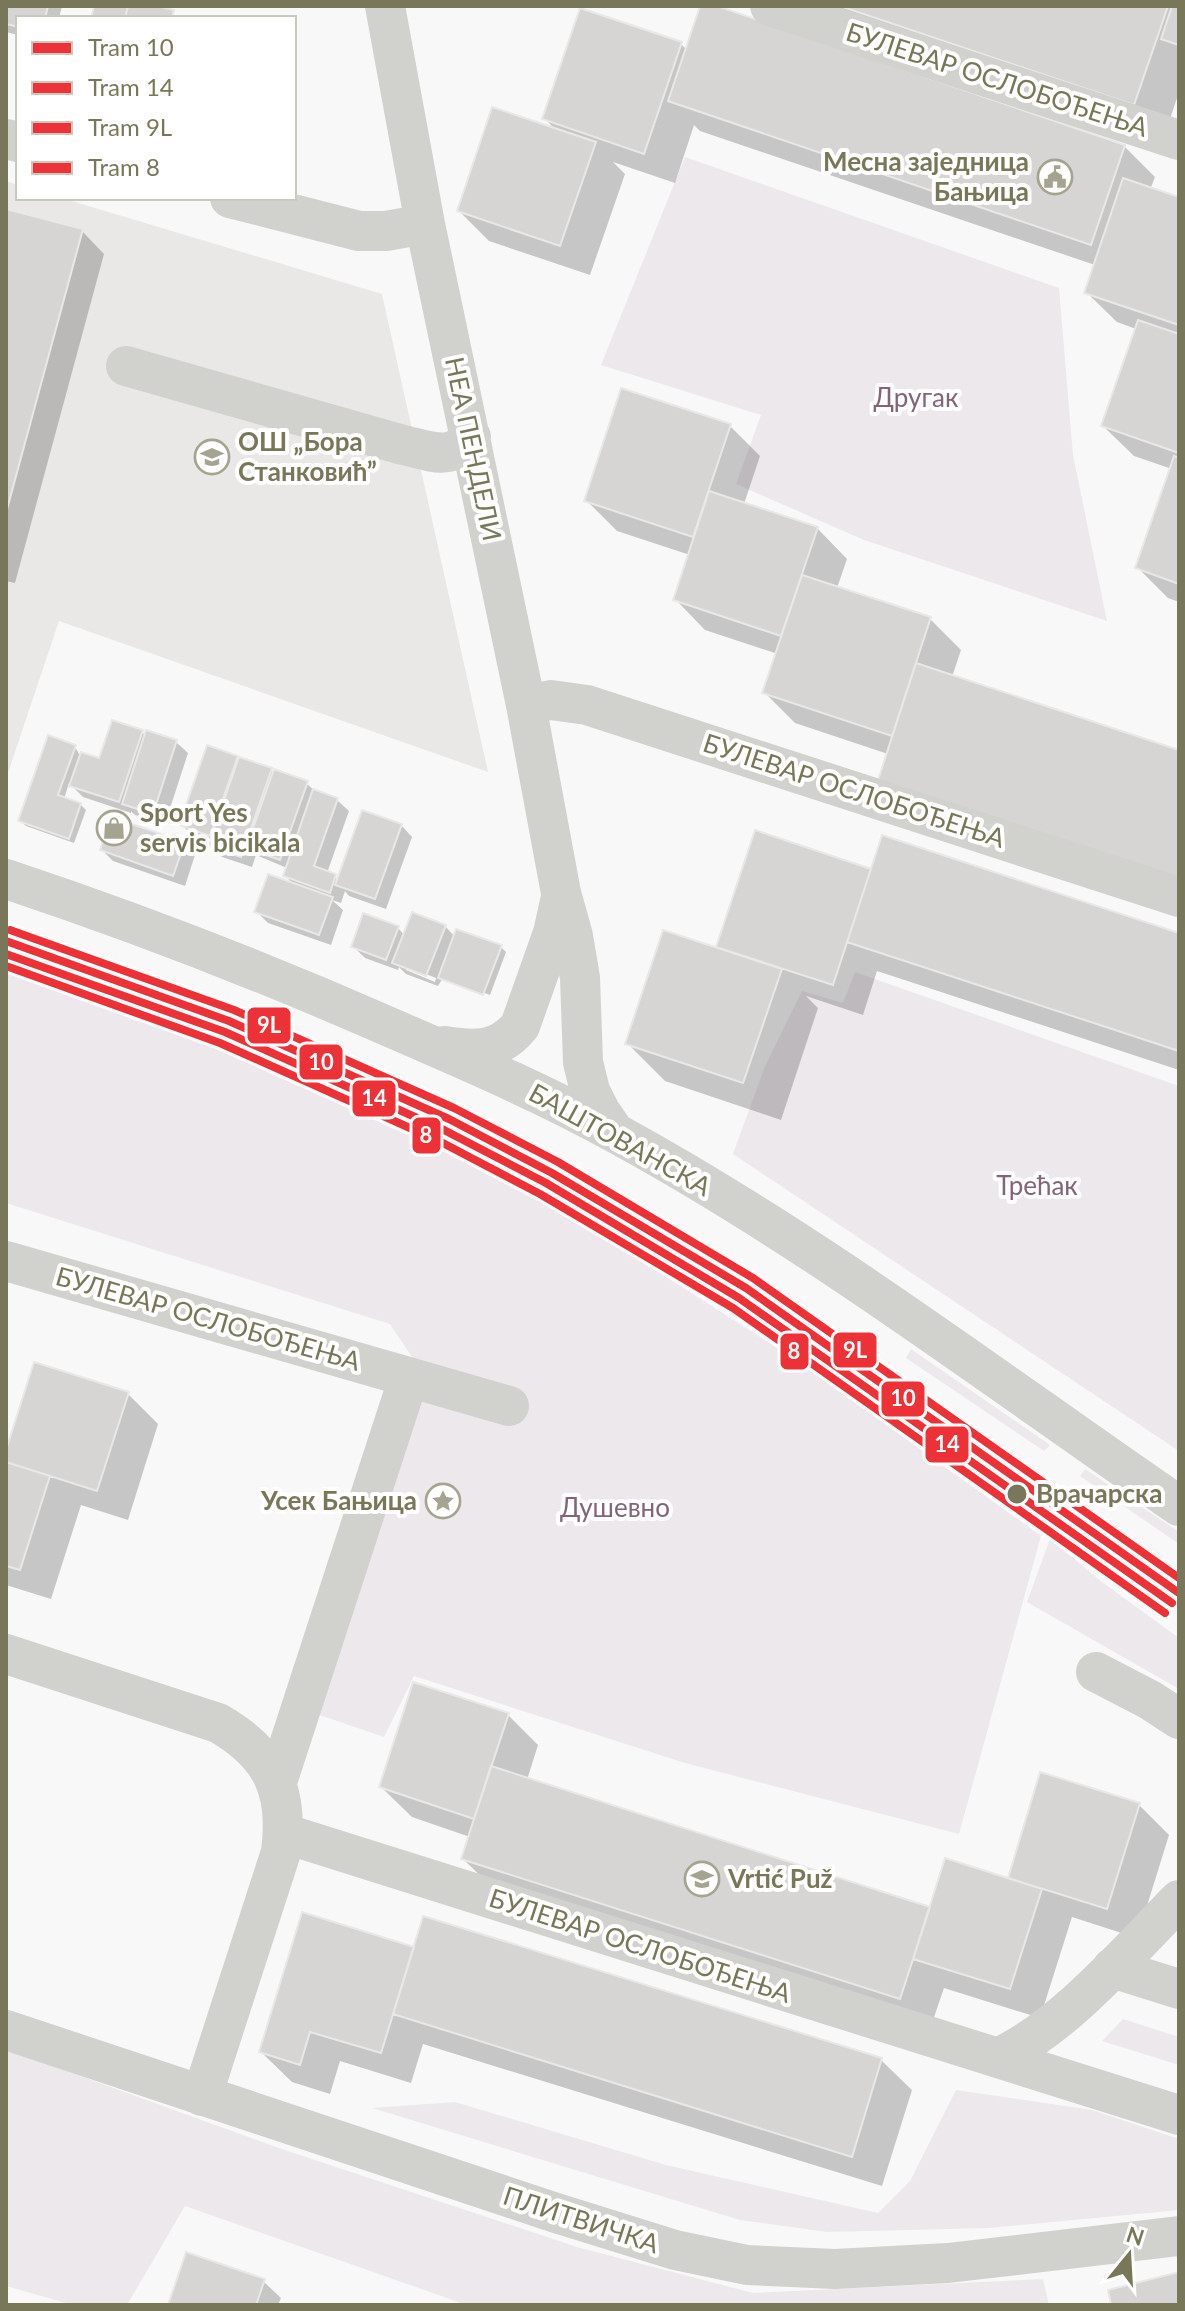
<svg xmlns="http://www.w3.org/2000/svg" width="1185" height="2311" font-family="Lato,sans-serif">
<rect width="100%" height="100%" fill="#f8f8f9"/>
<path fill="#e9e8e6" d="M6,181L18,185V198H62L382,294L488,772L59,621L6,779Z"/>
<path fill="#ede8ec" d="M685,157L1059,288L1073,455L1107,621L864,540L736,484L761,415L601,365Z
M6,961L231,1040L392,1116L464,1157L532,1191L796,1360L1041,1536L959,1834L685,1763L414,1676L384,1737L311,1712L422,1372L390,1324L6,1203Z
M855,972L1179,1086V1451L733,1154L765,1066L802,991L843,1003Z
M911,1349L1050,1445L1044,1451L906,1358Z
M1085,1469L1179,1532V1544L1080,1476Z
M1050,1539L1102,1582L1179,1638V1689L1027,1602Z
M1123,2019L1179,2037V2065L1102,2041Z
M6,2049L279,2148L577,2247L753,2293L1043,2279L1049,2305H467L185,2206L127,2305H73L6,2286Z
M956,2090L1092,2110L1179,2139V2210L989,2228L827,2232L740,2220L372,2108L455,2102L666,2165L878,2213L910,2181Z"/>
<path fill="#0003" fill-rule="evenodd" d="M6,6H62L59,18H18V35L6,32Z
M702,6H711L1124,146L1155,177L1150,190L1179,199V602L1168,598L1138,568L1172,469L1134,456L1103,426L1136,329L1117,322L1086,292L1095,265L700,131L694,125L675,183L613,162L625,174L590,275L489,241L459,211L557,131L544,118L681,44L687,50Z
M785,6H1179V92L1165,134Z
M6,211L82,231L104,254L15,583L6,581Z
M730,426L760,456L744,504L817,528L847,559L837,588L930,619L961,650L952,677L1179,752L888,754L795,723L765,693L778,654L705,630L675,599L690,555L617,531L586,500Z
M142,732L146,736L176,742L188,753L165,824L135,815L131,811V813L83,797L69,783L64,799L80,804L86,810L74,843L26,826L20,821L75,747L79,754L100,761Z
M208,748L271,770L274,774L306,783L316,792L337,800L349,811L327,873L339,880L401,825L412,837L386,909L349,896L345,891L341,903L332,900L343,910L331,945L268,923L257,912L296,886L285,876L287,868L256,855L252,867L222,857L210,845L211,842L193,836L182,825Z
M184,844L195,855L185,886L113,861L102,850Z
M872,871L1179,935V1070L877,971L863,1015L806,996L818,1008L781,1120L665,1081L627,1043L724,952L719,946Z
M445,926L455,937L501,947L506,952L490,995L443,978L438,986L406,974L399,967L398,970L365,958L353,946L398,928L405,936ZM406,966L436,978L435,982L406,970Z
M128,1394L158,1424L128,1520L81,1505L51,1599L6,1585V1456Z
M508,1715L538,1745L527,1780L931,1909L1009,1880L1042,1775L1138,1804L1169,1835L1137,1938L1072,1917L1040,2018L944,1988L930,2029L494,1889L463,1859L470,1837L412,1817L381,1787Z
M415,1949L881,2060L912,2090L882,2186L423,2044L411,2083L340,2061L330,2094L292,2082L261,2052Z
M263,2281L281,2298L278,2305H170Z"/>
<path fill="#d6d5d3" stroke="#e8e8e8" stroke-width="2" d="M6,6H48L45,18H18V27L6,24Z
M94,6H128L125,18H91Z
M128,6H157L174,10L172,18H125Z
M700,6H717L1125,145L1091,245L668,101Z
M840,6H1168L1134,105Z
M1172,6H1179V45L1161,39Z
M580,8L682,42L644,154L542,119Z
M492,107L596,142L560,246L457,211Z
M1123,178L1179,197V325L1084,293Z
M6,209L83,229L6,513Z
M1138,320L1179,334V453L1101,426Z
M621,388L731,424L693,537L584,501Z
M1174,456L1179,458V584L1135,568Z
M709,491L818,527L781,636L673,600Z
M802,575L931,617L892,736L762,693Z
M916,663L1179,750V879L878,780Z
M112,720L143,730L119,802L69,786L81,752L99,758Z
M146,730L177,740L153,814L122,804Z
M48,735L76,745L58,795L81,803L69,839L18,821Z
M207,745L238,756L210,836L179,825Z
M239,757L272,768L241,857L208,846Z
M274,769L308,781L280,860L246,848Z
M313,789L338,798L314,866L336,874L330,893L283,876Z
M362,810L402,824L375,899L335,885Z
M111,817L185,842L173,876L100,850Z
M755,830L871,869L833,985L716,947Z
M882,835L1179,933V1051L847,942Z
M268,874L333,897L319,935L254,912Z
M412,912L446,925L426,976L392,963Z
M363,913L399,926L386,960L351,947Z
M456,929L502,945L483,995L438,978Z
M663,930L782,969L743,1083L625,1044Z
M34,1362L129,1392L97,1491L6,1462V1450Z
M6,1462L50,1476L20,1570L6,1566Z
M413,1682L509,1713L474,1819L379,1787Z
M491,1766L930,1907L900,1999L461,1859Z
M1040,1772L1140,1803L1107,1909L1008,1878Z
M945,1858L1042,1889L1010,1989L913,1959Z
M302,1912L414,1947L381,2053L310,2032L300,2065L259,2052Z
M423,1916L882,2058L852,2157L393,2014Z
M186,2252L265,2279L256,2305H168Z
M1179,2272V2305H1111L1108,2290Z"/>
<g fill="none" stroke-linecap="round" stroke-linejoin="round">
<path stroke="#d1d1ce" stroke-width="40" d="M385,6L425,224L526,705L561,893L573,936L580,978L583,1062L590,1091L600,1111L615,1133
M770,6L1179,140
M6,139L18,142
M230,198L359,231H386L425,224
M126,366L403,445C431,451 450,462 471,437
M526,705L551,700L587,705L1179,897
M6,879C138,923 267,973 394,1029C470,1062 547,1095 619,1135C816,1243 994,1379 1179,1506
M444,1046C475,1051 499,1052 520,1026L553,933L561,897
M6,1261L509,1406
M6,1654L218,1723C272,1754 289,1790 281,1852L202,2096
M1096,1672L1150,1700L1179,1719
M277,1782L409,1377
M283,1833L1179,2115
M1112,1968L1179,1989
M6,2030L553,2212L675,2250L747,2265L835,2269L948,2263L1179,2236
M997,2058C1061,2030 1129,1951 1179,1900"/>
<g stroke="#fff" stroke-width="14">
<path id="tram-1" d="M6,941L229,1021L449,1119L552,1173L746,1288L1179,1593"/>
</g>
<g stroke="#fff" stroke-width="14">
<path id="tram-2" d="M6,954L225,1032L444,1130L546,1183L739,1298L1172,1603"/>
</g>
<g stroke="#fff" stroke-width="14">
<path id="tram-3" d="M10,930L234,1010L454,1108L558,1162L753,1278L1179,1578"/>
</g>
<g stroke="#fff" stroke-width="14">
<path id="tram-4" d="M6,966L220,1043L439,1141L540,1194L733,1308L1165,1613"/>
</g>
<use href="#tram-1" stroke="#ed3237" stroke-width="8"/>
<use href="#tram-2" stroke="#ed3237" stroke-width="8"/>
<use href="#tram-3" stroke="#ed3237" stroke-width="8"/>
<use href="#tram-4" stroke="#ed3237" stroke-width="8"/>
</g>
<defs>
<g id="civic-ring" transform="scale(1.8)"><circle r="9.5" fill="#fff" stroke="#a5a491" stroke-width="1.5"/><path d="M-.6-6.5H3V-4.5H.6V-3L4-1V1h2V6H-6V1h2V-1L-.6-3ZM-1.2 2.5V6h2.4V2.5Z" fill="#a5a491"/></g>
<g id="school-ring" transform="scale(1.8)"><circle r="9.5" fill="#fff" stroke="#a5a491" stroke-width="1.5"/><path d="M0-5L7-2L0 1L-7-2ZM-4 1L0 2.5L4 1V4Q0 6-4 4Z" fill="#a5a491"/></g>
<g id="shop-ring" transform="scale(1.8)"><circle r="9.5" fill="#fff" stroke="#a5a491" stroke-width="1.5"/><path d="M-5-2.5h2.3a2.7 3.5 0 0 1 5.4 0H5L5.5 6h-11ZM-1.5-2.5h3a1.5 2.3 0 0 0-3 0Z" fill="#a5a491"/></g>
<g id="sight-ring" transform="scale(1.8)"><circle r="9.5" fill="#fff" stroke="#a5a491" stroke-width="1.5"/><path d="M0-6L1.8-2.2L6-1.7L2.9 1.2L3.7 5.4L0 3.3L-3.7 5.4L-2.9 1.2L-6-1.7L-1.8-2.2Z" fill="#a5a491"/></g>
</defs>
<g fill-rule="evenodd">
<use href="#civic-ring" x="1055" y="177"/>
<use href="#school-ring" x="212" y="457"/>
<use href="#shop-ring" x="114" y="828"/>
<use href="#sight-ring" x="443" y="1501"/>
<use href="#school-ring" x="702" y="1879"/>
</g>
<circle fill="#797759" stroke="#fff" stroke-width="3" cx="1017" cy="1494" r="11"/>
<g text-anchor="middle" stroke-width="8" stroke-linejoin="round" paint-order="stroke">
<g font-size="26" fill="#797759" stroke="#fff">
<text transform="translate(997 80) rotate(18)" y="9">БУЛЕВАР ОСЛОБОЂЕЊА</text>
<text transform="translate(473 449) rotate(78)" y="9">НЕА ПЕНДЕЛИ</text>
<text transform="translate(854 791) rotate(18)" y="9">БУЛЕВАР ОСЛОБОЂЕЊА</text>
<text transform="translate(620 1140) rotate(29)" y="9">БАШТОВАНСКА</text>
<text transform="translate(208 1319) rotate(16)" y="9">БУЛЕВАР ОСЛОБОЂЕЊА</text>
<text transform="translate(640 1946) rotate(18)" y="9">БУЛЕВАР ОСЛОБОЂЕЊА</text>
<text transform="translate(581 2220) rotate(18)" y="9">ПЛИТВИЧКА</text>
</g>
<g font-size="26" font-weight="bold" fill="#797759" stroke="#fff" text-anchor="start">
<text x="1029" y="171" text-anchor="end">Месна заједница<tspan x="1029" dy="30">Бањица</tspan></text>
<text x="238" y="451">ОШ „Бора<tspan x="238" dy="30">Станковић”</tspan></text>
<text x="140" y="822">Sport Yes<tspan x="140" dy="30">servis bicikala</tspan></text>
<text x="417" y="1510" text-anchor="end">Усек Бањица</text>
<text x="728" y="1888">Vrtić Puž</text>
</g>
<g font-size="26" fill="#816579" stroke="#fff">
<text x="916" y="407">Другак</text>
<text x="1037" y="1195">Трећак</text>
<text x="615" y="1517">Душевно</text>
</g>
<g font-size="26" font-weight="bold" fill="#797759" stroke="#fff" text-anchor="start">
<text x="1036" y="1503">Врачарска</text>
</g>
</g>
<g stroke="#fff" stroke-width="3">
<rect x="246" y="1006" width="46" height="39" rx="8" fill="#ed3237"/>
<rect x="298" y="1043" width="46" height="38" rx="8" fill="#ed3237"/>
<rect x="351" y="1079" width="46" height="39" rx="8" fill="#ed3237"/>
<rect x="411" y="1116" width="31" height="39" rx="8" fill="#ed3237"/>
<rect x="832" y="1331" width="46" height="38" rx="8" fill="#ed3237"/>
<rect x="779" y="1332" width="31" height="39" rx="8" fill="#ed3237"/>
<rect x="880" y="1380" width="46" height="38" rx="8" fill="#ed3237"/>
<rect x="924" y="1425" width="46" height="39" rx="8" fill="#ed3237"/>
</g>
<g font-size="22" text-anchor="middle" font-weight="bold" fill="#fff">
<text x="269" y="1033">9L</text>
<text x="321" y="1070">10</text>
<text x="374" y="1106">14</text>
<text x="426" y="1143">8</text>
<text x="855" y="1358">9L</text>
<text x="794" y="1359">8</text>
<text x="903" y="1406">10</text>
<text x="947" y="1452">14</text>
</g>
<rect width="1185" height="2311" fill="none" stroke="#797759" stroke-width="16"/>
<rect x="16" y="16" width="280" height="184" fill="#ffffff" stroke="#c9c9bd" stroke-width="2"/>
<rect x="32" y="42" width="40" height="12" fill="#ed3237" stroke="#c9c9bd" stroke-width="2"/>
<text x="88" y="56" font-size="24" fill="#797759">Tram 10</text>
<rect x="32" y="82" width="40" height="12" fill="#ed3237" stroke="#c9c9bd" stroke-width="2"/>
<text x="88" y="96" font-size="24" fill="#797759">Tram 14</text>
<rect x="32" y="122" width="40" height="12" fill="#ed3237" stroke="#c9c9bd" stroke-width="2"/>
<text x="88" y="136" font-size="24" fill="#797759">Tram 9L</text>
<rect x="32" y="162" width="40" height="12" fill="#ed3237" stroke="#c9c9bd" stroke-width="2"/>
<text x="88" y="176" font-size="24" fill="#797759">Tram 8</text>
<g transform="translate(1129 2255) rotate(18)" stroke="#ffffff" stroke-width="6" paint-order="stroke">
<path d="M0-6L14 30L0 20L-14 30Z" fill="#797759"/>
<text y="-12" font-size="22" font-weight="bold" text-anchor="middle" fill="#797759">N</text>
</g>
</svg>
